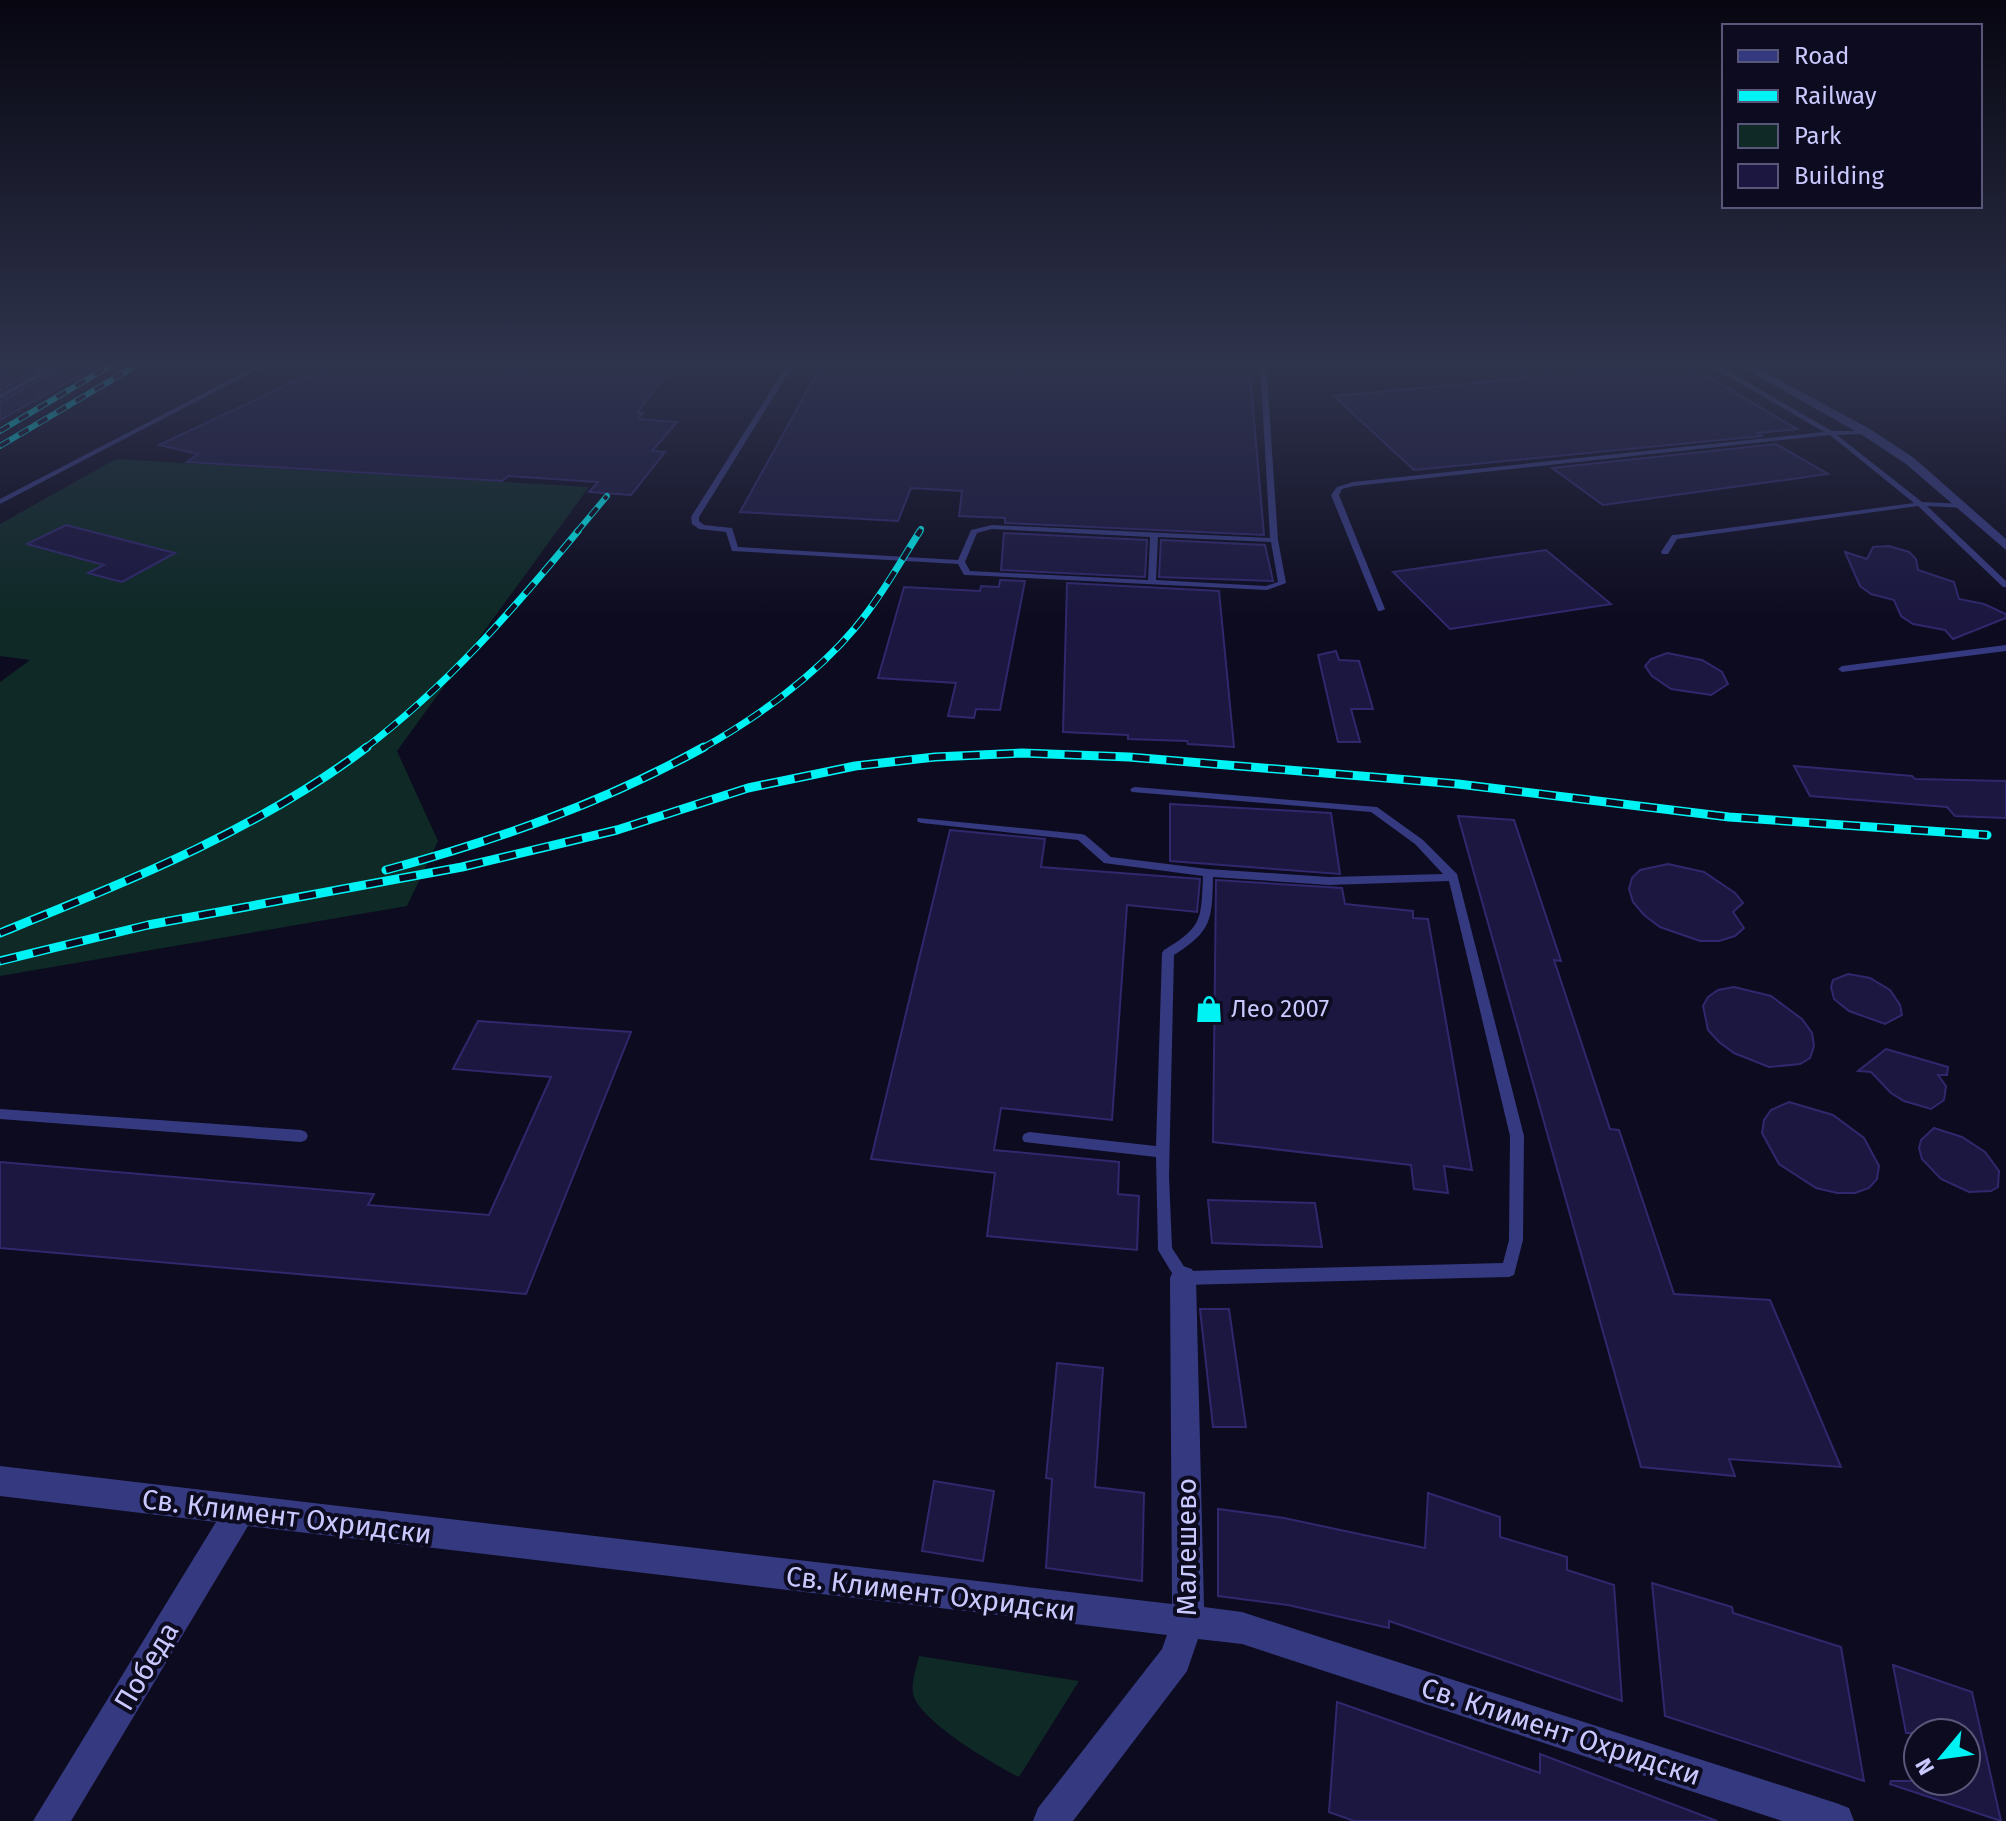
<svg xmlns="http://www.w3.org/2000/svg" width="2006" height="1821" font-family="'Fira Sans',sans-serif">
<rect width="100%" height="100%" fill="#0d0b1f"/>
<path fill="#0e2926" d="M116,459L589,487L397,751L438,841L407,906L0,976V682L30,660L0,656V524Z
M919,1656L1079,1681L1019,1777C995,1765 917,1720 913,1693C911,1682 917,1666 919,1656Z"/>
<path fill="#1b1740" stroke="#2f286d" stroke-width="2" d="M0,362L48,364L0,391Z
M333,362H511L518,370L527,362H676L641,407L638,413H643L638,419L677,422L652,451L665,452L631,495L589,492L598,482L508,476L502,481L187,462L198,454L159,445L304,377L312,378Z
M823,362H1249L1264,535L1005,523V518L959,516L962,491L911,488L898,521L740,512Z
M1515,362H1542L1552,375L1685,363L1797,429L1758,433L1762,436L1414,470L1334,396L1526,378Z
M68,364L99,365L0,420V402Z
M1776,444L1828,474L1603,505L1552,468Z
M66,525L175,553L122,582L88,573L104,565L27,544Z
M1004,533L1147,540L1145,577L1001,570Z
M1161,540L1265,545L1273,581L1159,577Z
M1873,547L1889,546L1909,552L1916,559L1918,570L1954,582L1959,599L1984,604L2006,614V618L1953,639L1945,630L1913,624L1901,616L1894,600L1871,594L1860,586L1845,552L1867,559Z
M1546,550L1611,604L1450,629L1393,572Z
M1000,580L1025,581L1000,710L976,709L974,718L948,716L956,683L878,678L904,587L980,591L981,586L999,587Z
M1067,583L1219,591L1234,747L1188,744L1187,741L1128,739V735L1063,732Z
M1336,651L1339,660L1359,661L1373,709H1351L1360,742H1338L1318,655Z
M1667,653L1702,660L1722,672L1728,684L1711,695L1671,689L1652,676L1645,666L1651,659Z
M1794,766L1912,776L1915,779L2006,781V818L1955,816L1947,807L1810,796Z
M1170,804L1331,813L1340,874L1170,861Z
M1458,816L1514,820L1561,961L1554,960L1610,1129L1619,1130L1674,1294L1770,1300L1841,1467L1729,1459L1735,1476L1641,1467Z
M950,830L1045,839L1041,867L1200,879L1197,912L1127,905L1112,1120L1001,1108L994,1150L1119,1162L1118,1194L1139,1196L1137,1250L987,1236L995,1173L871,1159Z
M1668,864L1704,872L1735,893L1743,903L1733,912L1744,928L1735,936L1719,941H1700L1660,927L1644,915L1633,902L1629,889L1632,878L1640,870Z
M1216,880L1342,888L1345,904L1413,911V918L1428,919L1472,1170L1444,1166L1448,1193L1414,1189L1411,1165L1213,1142Z
M1848,974L1870,978L1890,990L1900,1005L1902,1015L1885,1024L1849,1011L1834,999L1831,987L1833,980Z
M1734,987L1771,996L1802,1019L1812,1033L1814,1046L1810,1058L1800,1064L1769,1067L1734,1053L1719,1042L1708,1030L1703,1006L1708,997L1718,990Z
M478,1021L631,1032L526,1294L0,1248V1162L374,1194L368,1205L489,1215L551,1077L453,1069Z
M1886,1049L1948,1067L1947,1075H1938L1946,1086L1944,1100L1931,1109L1904,1101L1891,1093L1871,1072L1858,1071Z
M1789,1102L1833,1115L1864,1138L1879,1166L1877,1179L1869,1188L1855,1193H1837L1816,1188L1779,1164L1762,1133L1764,1120L1771,1110Z
M1934,1128L1962,1137L1985,1152L1999,1171L1998,1187L1991,1191L1969,1192L1941,1179L1922,1159L1919,1148L1921,1140Z
M1208,1200L1315,1203L1322,1247L1212,1243Z
M1200,1309H1229L1246,1427H1213Z
M1057,1363L1103,1368L1095,1487L1144,1493L1142,1581L1046,1568L1052,1479L1046,1478Z
M934,1481L994,1491L983,1561L922,1551Z
M1428,1493L1500,1517V1537L1567,1557V1570L1614,1585L1622,1701L1389,1621V1628L1288,1605L1218,1596V1509L1284,1518L1425,1548Z
M1652,1583L1732,1607L1733,1613L1841,1647L1864,1781L1665,1716Z
M1893,1665L1972,1692L2001,1821L1890,1784L1891,1781H1966V1733H1906Z
M1337,1702L1540,1773V1754L1717,1821H1354L1329,1812Z"/>
<g fill="none" stroke-linecap="round" stroke-linejoin="round">
<path fill="#353980" fill-rule="evenodd" d="M58,362H66L0,399V394Z
M264,362H272L0,504V499Z
M789,362H795L699,517V521L704,525L732,528L738,547L958,560L971,530L992,525L1270,538L1260,362H1266L1278,540L1286,583L1267,590L967,575H964L958,564L732,551L726,532L699,529L692,524L691,517ZM992,529L1150,537L1148,580L970,571L965,562L977,533ZM1158,537L1271,542L1278,582L1266,586L1156,580Z
M1704,362H1712L1832,431H1868V433L1866,434L1837,435L1922,502L1967,504V508H1964L1927,506L2006,581V587H2003L1918,506L1677,539L1668,554H1662L1661,552L1672,535H1675L1914,503L1830,435L1354,486L1342,489L1339,495L1385,609L1381,611H1378L1331,495L1337,487L1353,482L1824,432Z
M2006,645V651L1842,672L1838,669L1842,666Z
M1135,787L1377,807L1423,840L1457,874L1524,1136L1523,1240L1514,1275L1509,1277L1183,1285L1178,1283L1158,1250L1156,1157L1024,1142L1022,1138L1024,1134L1029,1132L1156,1146L1162,953L1164,950C1203,927 1201,919 1203,876L1104,863L1078,840L922,823L918,822L917,820L918,818L1081,834L1085,835L1111,857L1208,869L1329,877L1443,874L1415,844L1371,812L1132,792L1130,790L1132,788ZM1213,877L1329,885L1449,881L1510,1136L1509,1240L1503,1263L1187,1271L1172,1248L1169,1176L1174,955C1212,931 1212,920 1213,877Z
M0,1109L301,1130L306,1132L308,1136L306,1140L301,1142L0,1119Z"/>
<path fill="#353980" fill-rule="evenodd" d="M514,362H524L518,367Z
M1733,362H1747L1870,429L1914,458L2006,539V550L1906,464L1862,435Z
M1183,1266L1192,1269L1196,1278L1204,1607L1242,1612L1836,1803L1849,1808L1854,1821H1782L1242,1644L1198,1639L1187,1671L1073,1821H1033L1038,1808L1162,1649L1167,1635L248,1526L71,1821H33L216,1522L0,1496V1466L1172,1604L1170,1278L1174,1269Z"/>
<g stroke="#00f3f4" stroke-width="6">
<path id="rail-far2" d="M0,431L116,362
M0,446L142,362
M576,533L607,496
M919,533L921,529"/>
</g>
<g stroke="#00f3f4" stroke-width="7">
<path id="rail-far1" d="M364,749C447,686 512,611 578,531
M701,749C755,719 815,676 855,628C880,598 899,564 920,531"/>
</g>
<g stroke="#00f3f4" stroke-width="9">
<path id="rail" d="M386,870C497,840 603,803 704,747
M0,933C126,882 258,830 367,747
M0,961L148,925L462,867L617,830L748,788L855,766L935,757L1022,753L1129,757L1458,784L1729,817L1987,835"/>
</g>
<use href="#rail-far2" stroke="#0d0b1f" stroke-width="4" stroke-dasharray="11" stroke-linecap="butt"/>
<use href="#rail-far1" stroke="#0d0b1f" stroke-width="5" stroke-dasharray="14" stroke-linecap="butt"/>
<use href="#rail" stroke="#0d0b1f" stroke-width="6" stroke-dasharray="17" stroke-linecap="butt"/>
</g>
<linearGradient id="sky" x2="0" y2="1"><stop stop-color="#070611"/><stop offset="0.59" stop-color="#2f344d"/><stop offset="1" stop-color="#2f344d" stop-opacity="0"/></linearGradient>
<rect width="2006" height="617" fill="url(#sky)"/>
<defs>
<g id="shop-bare" transform="scale(2.16)"><path d="M-5-2.5h2.3a2.7 3.5 0 0 1 5.4 0H5L5.5 6h-11ZM-1.5-2.5h3a1.5 2.3 0 0 0-3 0Z" fill="#00f3f4" stroke="#0d0b1f" stroke-width="2.5" paint-order="stroke"/></g>
</defs>
<g fill-rule="evenodd">
<use href="#shop-bare" x="1209" y="1009"/>
</g>
<g text-anchor="middle" stroke-width="8" stroke-linejoin="round" paint-order="stroke">
<g font-size="24" fill="#cac9ff" stroke="#0d0b1f" text-anchor="start">
<text x="1231" y="1017">Лео 2007</text>
</g>
<g font-size="28" fill="#cac9ff" stroke="#0d0b1f">
<text transform="translate(287 1516) rotate(7)" y="10">Св. Климент Охридски</text>
<text transform="translate(1186 1547) rotate(-90)" y="10">Малешево</text>
<text transform="translate(931 1593) rotate(7)" y="10">Св. Климент Охридски</text>
<text transform="translate(146 1666) rotate(-59)" y="10">Победа</text>
<text transform="translate(1561 1731) rotate(18)" y="10">Св. Климент Охридски</text>
</g>
</g>
<rect x="1722" y="24" width="260" height="184" fill="#0d0b1f" stroke="#595779" stroke-width="2"/>
<rect x="1738" y="50" width="40" height="12" fill="#353980" stroke="#595779" stroke-width="2"/>
<text x="1794" y="64" font-size="24" fill="#cac9ff">Road</text>
<rect x="1738" y="90" width="40" height="12" fill="#00f3f4" stroke="#595779" stroke-width="2"/>
<text x="1794" y="104" font-size="24" fill="#cac9ff">Railway</text>
<rect x="1738" y="124" width="40" height="24" fill="#0e2926" stroke="#595779" stroke-width="2"/>
<text x="1794" y="144" font-size="24" fill="#cac9ff">Park</text>
<rect x="1738" y="164" width="40" height="24" fill="#1b1740" stroke="#595779" stroke-width="2"/>
<text x="1794" y="184" font-size="24" fill="#cac9ff">Building</text>
<g transform="translate(1942 1757) rotate(241)"><circle r="38" fill="#0d0b1f" stroke="#595779" stroke-width="2"/>
<path d="M0-6L14 30L0 20L-14 30Z" fill="#00f3f4"/>
<text y="-12" font-size="22" font-weight="bold" text-anchor="middle" fill="#cac9ff">N</text>
</g>
</svg>
